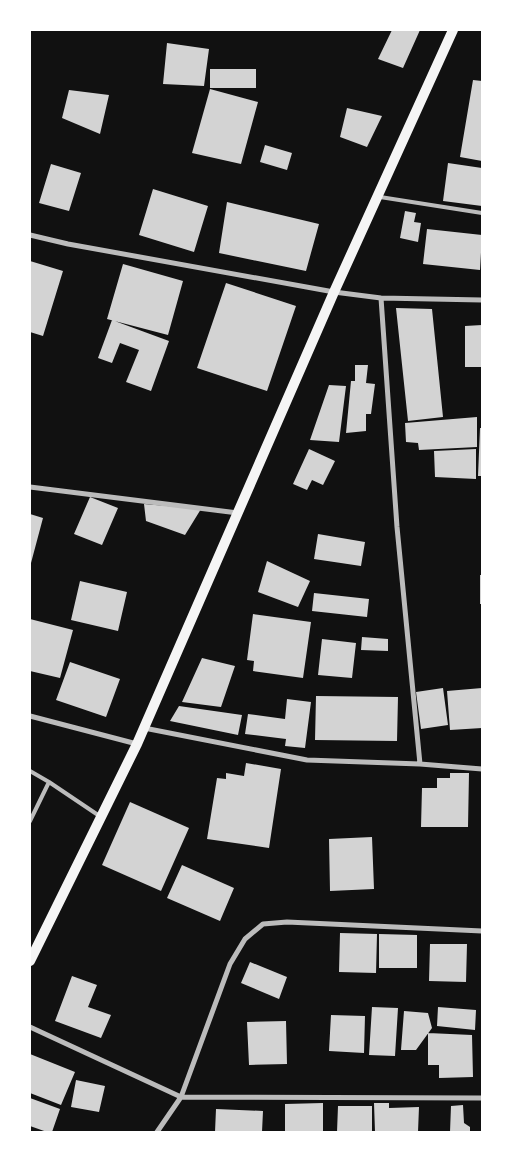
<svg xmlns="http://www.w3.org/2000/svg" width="512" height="1162" font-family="Overpass,sans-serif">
<rect width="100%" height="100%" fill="#111"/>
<path fill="#d3d3d3" d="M392,30H420L403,68L378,59Z
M167,43L209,49L204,86L163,84Z
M210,69H256V88H210Z
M473,80L482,81V161L460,157Z
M210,89L258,102L241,164L192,153Z
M69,90L109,95L100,134L62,118Z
M347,108L382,116L367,147L340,137Z
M265,145L292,153L287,170L260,162Z
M448,163L482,168V206L443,201Z
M51,164L81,173L69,211L39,203Z
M153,189L208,206L194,252L139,235Z
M227,202L319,224L306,271L219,253Z
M405,211L416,213L414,222L421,223L418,242L400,238Z
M427,229L482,235L480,270L423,264Z
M30,261L63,271L43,336L30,332Z
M123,264L183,281L168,335L107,319Z
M226,283L296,306L267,391L197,368Z
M396,308L432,309L443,417L408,421Z
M112,320L169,341L151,391L126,382L139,350L120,343L112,363L98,358Z
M482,325V367H465V326Z
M355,365H368L366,383L375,384L371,414H366V431L346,433L351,381H355Z
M329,385L346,386L339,442L310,440Z
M477,417V447L419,450L418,443L406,442L405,423Z
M480,428H482V476H478Z
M309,449L335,461L323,485L312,480L307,490L293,484Z
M476,449V479L435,477L434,451Z
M90,497L118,508L102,545L74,534Z
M144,504L201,509L185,535L146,521Z
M30,514L43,518L31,563H30Z
M318,534L365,542L361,566L314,559Z
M267,561L310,581L298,607L258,592Z
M480,575H482V604H480Z
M80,581L127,592L118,631L71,620Z
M314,593L369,599L367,617L312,611Z
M253,614L311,622L303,678L253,671L254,661L247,660Z
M30,619L73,630L60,678L30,671Z
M362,637L388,639V651L361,650Z
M322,639L356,643L352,678L318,675Z
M202,658L235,666L221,707L182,702Z
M70,662L120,679L106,717L56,700Z
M443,688L448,725L421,729L416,692Z
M482,688V728L450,730L447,691Z
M316,696L398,697L397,741L315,740Z
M287,699L311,702L305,748L285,746L286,739L245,734L248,714L285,719Z
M179,706L242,715L238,735L170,721Z
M246,763L281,769L269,848L207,839L217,778L226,779V773L244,776Z
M450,773H469L468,827H421L422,788H437V778H450Z
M130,802L189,828L161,891L102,865Z
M372,837L374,889L330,891L329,839Z
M182,865L234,888L220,921L167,898Z
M340,933L377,934L376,973L339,972Z
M379,934L417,935V968H379Z
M430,944H467L466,982L429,981Z
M250,962L287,977L279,999L241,983Z
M72,976L97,985L88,1007L111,1015L101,1038L55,1021Z
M372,1007L398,1008L395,1056L369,1055Z
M438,1007L476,1010L475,1030L437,1026Z
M404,1011L428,1013L432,1028L416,1050H401Z
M331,1015L365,1016L364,1053L329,1051Z
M286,1021L287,1064L249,1065L247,1022Z
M428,1033L472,1035L473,1077L439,1078V1065H428Z
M30,1054L75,1072L61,1105L30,1093Z
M76,1080L105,1086L99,1112L71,1107Z
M30,1098L60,1109L52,1132H47L30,1126Z
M323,1103V1132H285V1104Z
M374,1103H389V1108L419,1107L418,1132H375Z
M463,1105L464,1123L470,1127V1132H450L451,1106Z
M338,1106H372V1132H337Z
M216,1109L263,1111L262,1132H215Z"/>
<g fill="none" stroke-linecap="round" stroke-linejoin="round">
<path stroke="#bcbcbc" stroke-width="4" d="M380,197L482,213
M30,771L49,782L101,817
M30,821L49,782"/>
<path stroke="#bcbcbc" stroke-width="5" d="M30,235L68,244L334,292L381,298L482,300
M381,298L397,527L420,764
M30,487L238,513
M30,716L137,744
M144,728L307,760L420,764L482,769
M30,1027L181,1097L482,1098
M157,1132L181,1097L230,964L245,939L263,924L287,922L482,931"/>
<path stroke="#f5f5f5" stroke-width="10" d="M30,961L137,744L334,292L453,30"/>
</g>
<rect width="512" height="1162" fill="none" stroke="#ffffff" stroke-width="62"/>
</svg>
